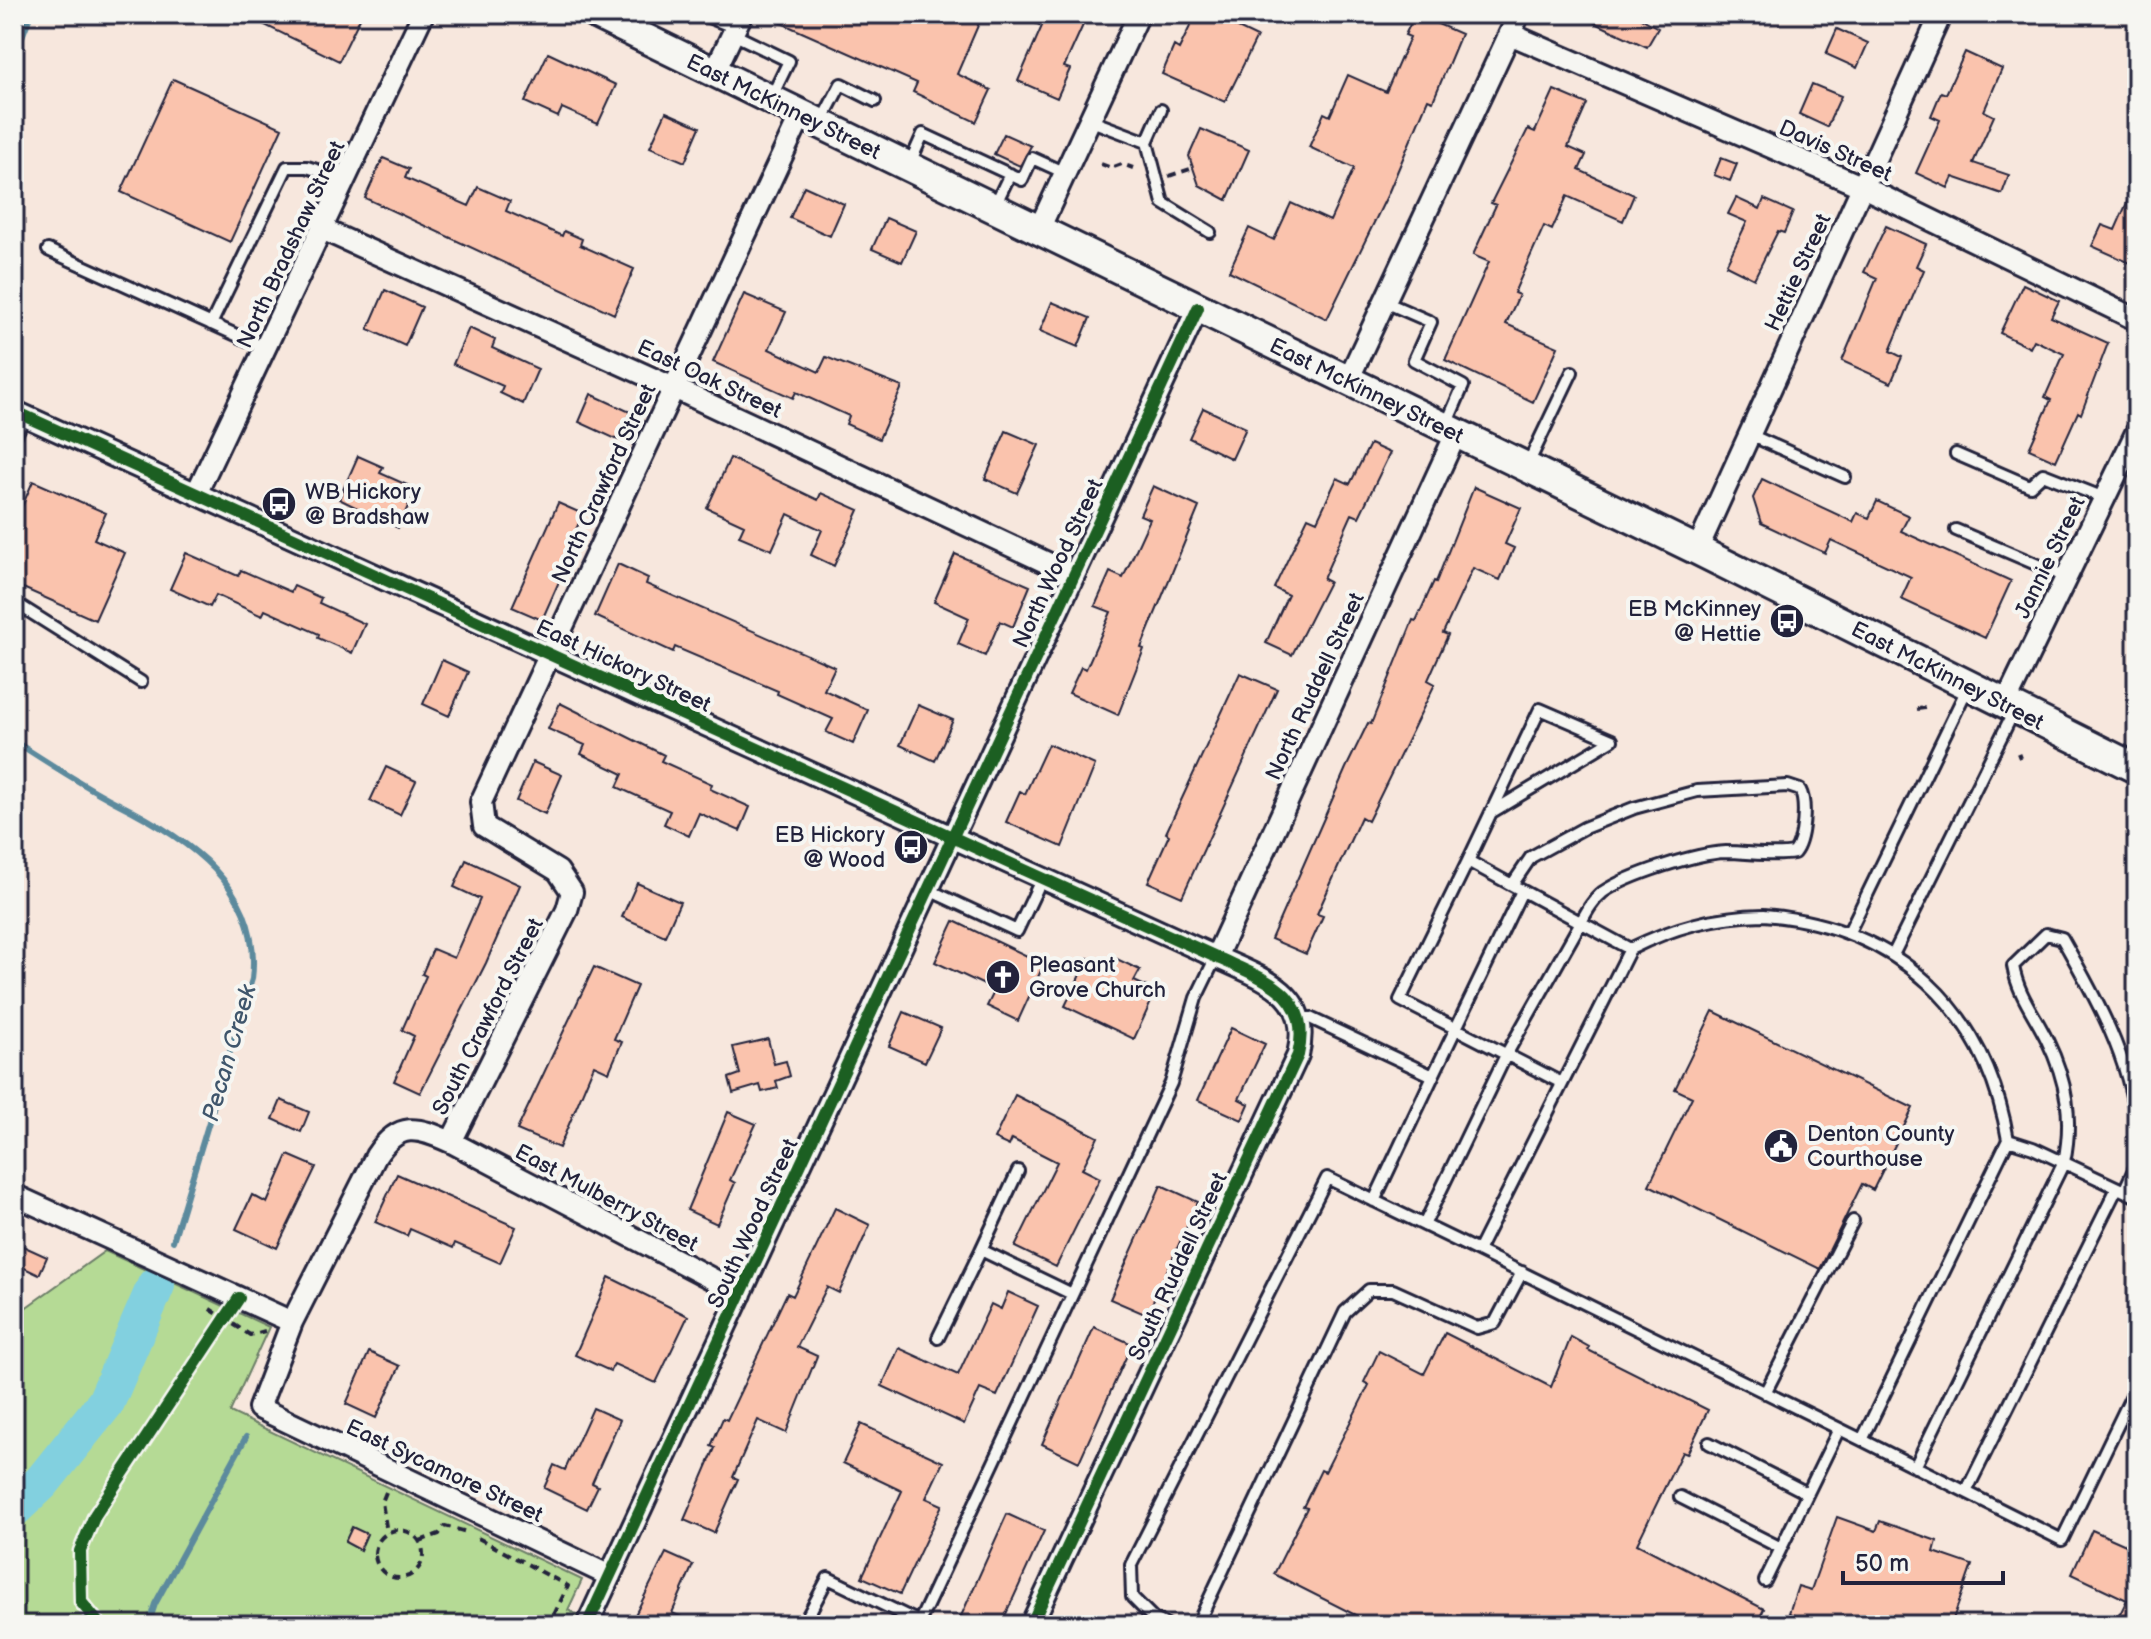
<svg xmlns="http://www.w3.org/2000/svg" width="2151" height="1639" font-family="'Balsamiq Sans',sans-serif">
<rect width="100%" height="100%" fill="#f7e7dd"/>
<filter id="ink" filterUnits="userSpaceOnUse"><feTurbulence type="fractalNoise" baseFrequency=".0125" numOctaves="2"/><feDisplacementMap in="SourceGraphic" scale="16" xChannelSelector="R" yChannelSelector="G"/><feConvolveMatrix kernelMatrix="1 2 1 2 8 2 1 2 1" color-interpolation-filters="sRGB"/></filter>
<g filter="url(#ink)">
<path fill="#b5da95" stroke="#6c7e68" stroke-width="2" d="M105,1251L269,1327L230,1412L582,1580L568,1610L598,1625H14V1316Z"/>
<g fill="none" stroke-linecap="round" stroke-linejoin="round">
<path stroke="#5c8a9d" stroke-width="6" d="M14,105L18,47L31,14
M14,741C47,762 80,784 115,802C187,838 263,887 252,979L173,1241
M148,1625L155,1604L246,1437"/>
<path stroke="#82d0df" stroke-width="38" d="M14,1508L42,1482L106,1402L156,1285"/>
</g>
<path fill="#fac3ad" stroke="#22223b" stroke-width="2" d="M242,14H362L339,61Z
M761,14H983L957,74L991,90L976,122L913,92L917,83Z
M1014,14H1088L1064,67L1070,69L1057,98L1018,81L1042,26Z
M1196,14H1209L1257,37L1225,102L1162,74L1174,46L1179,49Z
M1415,14L1461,34L1433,101L1428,99L1387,196L1327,319L1229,271L1249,228L1274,240L1291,203L1330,221L1354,168L1309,147L1324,113L1330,116L1348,75L1386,92L1410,37L1405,35Z
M1576,14H1634L1658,28L1647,47Z
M1837,29L1868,43L1857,68L1826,54Z
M1965,52L2002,69L1984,111L1994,116L1973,163L2009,175L2002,194L1953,177L1948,188L1916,173L1940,120L1931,116L1941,92L1946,94Z
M548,53L616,85L598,124L562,108L558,117L525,102Z
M173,79L282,128L230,242L121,192Z
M1812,84L1841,96L1827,127L1799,114Z
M1554,90L1587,104L1568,147L1586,155L1579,170L1634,195L1623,221L1567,196L1552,230L1544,226L1514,293L1519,295L1506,324L1558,347L1533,402L1445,360L1489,262L1473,255L1496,205L1491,203L1528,129L1535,132Z
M666,112L700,127L685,162L650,147Z
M1201,129L1249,150L1227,200L1199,185L1189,156Z
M1004,134L1031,146L1020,166L994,154Z
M383,158L409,169L405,178L469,206L478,187L510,201L506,211L562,236L564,231L582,239L580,245L634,269L614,314L365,198Z
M1721,158L1737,164L1730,181L1714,175Z
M2137,180V266L2092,246L2102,225L2115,230Z
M804,186L844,204L830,236L790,218Z
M1736,198L1760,209L1764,199L1793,212L1784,233L1778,231L1754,279L1726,265L1747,222L1728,214Z
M886,218L916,231L902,262L872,249Z
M1886,226L1926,244L1916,266L1924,270L1890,351L1902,357L1891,383L1842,361L1877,278L1864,272Z
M2023,284L2059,301L2051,317L2108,343L2081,414L2078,412L2056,461L2029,449L2051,400L2045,397L2064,354L2034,340L2030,348L2000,333Z
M385,290L422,307L405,346L368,329Z
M744,294L786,312L769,349L819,372L826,357L902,387L879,439L846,424L849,416L796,392L793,398L713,362Z
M1052,302L1090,318L1078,347L1040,331Z
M469,328L495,340L492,348L538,369L523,404L500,393L503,386L453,364Z
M591,394L630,412L618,440L579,422Z
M1203,408L1246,428L1232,459L1189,438Z
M1006,431L1039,445L1017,493L985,479Z
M1370,444L1390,453L1359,517L1352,514L1323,579L1329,582L1292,655L1266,643L1288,595L1274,588L1308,517L1317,521L1337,478L1350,484Z
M358,456L383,467L380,473L416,489L398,528L339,499Z
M730,458L818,500L821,493L859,510L834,566L811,555L822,530L788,514L772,550L739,536L744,525L707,508Z
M1762,479L1853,522L1857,513L1869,518L1877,501L1909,516L1901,531L2011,581L1985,638L1901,599L1911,577L1831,540L1825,553L1761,523L1753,498Z
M33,481L106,513L94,539L125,553L95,620L14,584V525Z
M1153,486L1199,507L1141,648L1144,649L1118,715L1069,693L1081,667L1086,669L1111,612L1095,606L1110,572L1123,578L1150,519L1140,515Z
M1474,487L1521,508L1505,544L1514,548L1500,580L1473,568L1443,633L1448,635L1428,680L1435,684L1368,821L1361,817L1317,914L1323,916L1306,954L1271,939L1346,768L1368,723L1371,724L1413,620L1416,621L1434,581L1436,582Z
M558,503L583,514L564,556L569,559L542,620L512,607Z
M186,553L238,576L241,570L291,592L294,586L321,598L319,603L365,624L352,653L318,638L319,634L265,610L262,616L216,595L210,607L170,589Z
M955,554L1030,586L1013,627L1000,621L985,656L958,644L969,618L934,602Z
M618,564L648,578L646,584L835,667L824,690L868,710L853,744L826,732L833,719L777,694L778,691L675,647L673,652L595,616Z
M442,660L468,672L449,716L423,704Z
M1240,673L1277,689L1182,897L1148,882L1169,835L1166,833Z
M560,703L664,755L661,761L712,784L710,789L750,807L740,831L699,813L689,836L664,824L670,811L617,787L623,774L581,754L585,745L548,729Z
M918,705L953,720L935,761L900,745Z
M1048,744L1095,765L1062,847L1006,822L1020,791L1025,794Z
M533,762L562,775L545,814L516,801Z
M386,767L416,781L400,815L370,801Z
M466,860L520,885L486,963L420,1093L394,1081L414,1036L402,1030L426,976L422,974L433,949L454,958L480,899L454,887Z
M637,883L680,902L665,936L622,917Z
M954,921L1044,964L1018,1021L987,1006L995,990L935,962Z
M1088,958L1112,969L1117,959L1140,970L1134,981L1156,991L1134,1039L1065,1006Z
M594,967L637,986L614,1039L622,1042L609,1072L594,1065L559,1148L517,1130Z
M1713,1011L1913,1108L1873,1190L1862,1184L1820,1269L1649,1185L1692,1097L1675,1089Z
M904,1012L941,1028L925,1062L889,1046Z
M1231,1028L1265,1044L1239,1099L1249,1104L1242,1120L1198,1100Z
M768,1039L774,1064L786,1061L790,1076L776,1081L778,1088L762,1092L760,1085L733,1093L729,1078L740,1074L733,1047Z
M1015,1095L1098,1137L1082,1169L1100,1178L1056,1267L1015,1247L1057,1162L1012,1139L1009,1146L994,1139Z
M281,1100L309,1112L301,1132L273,1119Z
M728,1112L756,1124L730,1180L735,1183L717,1224L687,1210Z
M288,1155L316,1167L277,1248L236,1229L252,1195L267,1203Z
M397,1174L516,1227L500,1263L455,1243L453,1248L410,1229L407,1236L375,1222Z
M1161,1185L1198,1202L1147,1315L1110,1299Z
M835,1208L870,1225L839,1293L827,1287L797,1347L817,1356L786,1433L758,1420L733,1477L738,1479L714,1533L684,1520L715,1448L711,1446L723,1418L727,1420L787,1293L793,1296Z
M14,1242L47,1257L39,1275L14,1263Z
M609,1277L688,1316L656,1383L614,1364L610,1371L575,1355Z
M1008,1292L1038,1306L997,1396L980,1389L964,1424L882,1386L899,1348L958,1375L991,1304L1001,1309Z
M1094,1327L1132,1344L1079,1462L1042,1444Z
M1445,1333L1551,1387L1571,1337L1589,1347L1588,1350L1708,1410L1687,1454L1682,1452L1637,1544L1764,1609L1756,1625H1375L1274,1574L1307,1508L1303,1507L1321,1470L1325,1472L1369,1385L1364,1382L1379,1351L1424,1374Z
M369,1352L400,1366L376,1418L346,1404Z
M593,1408L620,1420L592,1483L598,1486L587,1509L544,1488L554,1465L565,1470Z
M861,1424L943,1462L926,1498L942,1505L900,1594L862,1577L902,1491L843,1463Z
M1007,1514L1044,1531L1001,1625H957Z
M1837,1517L1876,1531L1880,1521L1937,1541L1934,1552L1972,1565L1951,1625H1799L1801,1618L1789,1613L1798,1586L1811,1590Z
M352,1527L367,1534L360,1550L345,1542Z
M2092,1530L2137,1550V1625L2117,1620L2127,1600L2072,1574Z
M666,1553L693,1565L672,1613L700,1625H630Z"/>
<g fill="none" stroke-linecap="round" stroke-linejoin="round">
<g stroke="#22223b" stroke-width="16">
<path id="service" d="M701,14L736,28
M733,34L789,61L771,98
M1089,120L1147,142L1163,203L1210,232
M821,122L841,84L875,101
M1147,142L1161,110
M909,165L923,134L1022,180L1032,158L1065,173
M995,205L1010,174
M48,250L267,349
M1385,302L1431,322L1414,360L1463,386L1446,425
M211,324L287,167H307L345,179
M1748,434L1845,477
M14,439L25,416
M1956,454L2030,486L2043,474L2104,498
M1527,466L1572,372
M1956,530L2066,577
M14,602L141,682
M1492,812L1612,740L1540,709L1468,861L1512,885
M1468,861L1400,1000L1562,1083
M929,890L1017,931L1042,878
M1764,915C1897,926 1986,1009 2008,1140L1862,1440L1478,1251L1630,949C1674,927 1715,916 1764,915Z
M1849,932L1968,687
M1893,955L2015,709
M1299,1018H1310L1433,1076L1374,1201
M1433,1076L1522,891
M2008,1140L2033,1148L2137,1197
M2124,1191L2137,1163
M1424,1225L1506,1055L1581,922C1587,911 1593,900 1603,892C1628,875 1696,853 1726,852C1748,852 1772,857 1794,853C1804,841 1807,803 1800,790L1788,786L1697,791L1634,808L1584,828L1531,857L1512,885L1630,949
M981,1250L1018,1171
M938,1338L981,1250L1072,1294
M1765,1393L1853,1221
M1862,1440L2062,1540L2137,1385
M1709,1443L1807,1493
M1915,1467L2064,1162C2073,1119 2067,1081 2047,1040C2035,1015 2018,995 2013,966L2046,934L2062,938C2096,998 2130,1058 2137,1127
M1966,1492L2117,1188
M1680,1497L1781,1548
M1765,1581L1839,1429
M803,1625L828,1578L919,1622
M918,1625L1171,1083L1196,998L1216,957
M1167,1625L1154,1619L1132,1597L1131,1565L1327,1178L1478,1251
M1197,1625L1345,1312L1369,1290H1393L1477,1328L1495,1323L1522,1272"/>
</g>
<g stroke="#22223b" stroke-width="26">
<path id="minor" d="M1510,34L1863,187L2137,320
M714,73L742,14
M1039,229L1139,14
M324,230L674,388L1073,575
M1348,380L1519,14
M14,411L1216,957C1263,979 1313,992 1298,1055L1031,1625
M197,492L423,14
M1697,550L1941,14
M2005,704L2137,431
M1216,957L1456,434
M451,1142L567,910L572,892L558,871L484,826L481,802L801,115
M14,1195L292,1322
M610,1576L259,1408L292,1322L376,1156C399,1121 417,1127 451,1142L741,1294
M587,1625L1198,308"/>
</g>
<g stroke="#22223b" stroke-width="34">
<path id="secondary" d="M595,14L1697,550L2137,769"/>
</g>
<path stroke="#22223b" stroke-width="4" stroke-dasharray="8 6" stroke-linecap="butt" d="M1101,164L1111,168L1122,164L1133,168
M1169,176L1193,168
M1776,619L1787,627
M1917,709L1926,708
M2018,753L2020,758
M210,1309L250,1335L265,1331
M386,1492L382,1502L387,1533
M375 1554a24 24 0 1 1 48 0a24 24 0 1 1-48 0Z
M478,1538L568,1586L549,1625
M420,1541L439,1534L445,1526L467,1532"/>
<use href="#service" stroke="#f6f6f2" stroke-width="10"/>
<use href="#minor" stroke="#f6f6f2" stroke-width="20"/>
<use href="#secondary" stroke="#f6f6f2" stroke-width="28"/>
<g stroke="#f6f6f2" stroke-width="17">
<path id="cycleway" d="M14,411L1216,957C1263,979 1313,992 1298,1055L1031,1625
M100,1625L81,1602L80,1551L95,1515L239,1298
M587,1625L1198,308"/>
</g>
<use href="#cycleway" stroke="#1b5e20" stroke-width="12"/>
</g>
</g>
<defs>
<g id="bus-disc" transform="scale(1.8)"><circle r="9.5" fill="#22223b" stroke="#f6f6f2"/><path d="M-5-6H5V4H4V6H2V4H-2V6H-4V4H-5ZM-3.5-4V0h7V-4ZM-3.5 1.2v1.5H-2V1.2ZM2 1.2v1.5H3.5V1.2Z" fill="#fff"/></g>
<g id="church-disc" transform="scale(1.8)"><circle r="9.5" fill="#22223b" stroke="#f6f6f2"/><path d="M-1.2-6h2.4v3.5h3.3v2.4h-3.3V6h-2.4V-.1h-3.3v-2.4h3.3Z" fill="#fff"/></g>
<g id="civic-disc" transform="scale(1.8)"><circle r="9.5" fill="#22223b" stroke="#f6f6f2"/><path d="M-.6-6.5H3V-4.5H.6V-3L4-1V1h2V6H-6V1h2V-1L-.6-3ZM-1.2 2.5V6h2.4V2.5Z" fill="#fff"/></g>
</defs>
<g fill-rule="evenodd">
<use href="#bus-disc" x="279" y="504"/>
<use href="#bus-disc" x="1787" y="621"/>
<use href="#bus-disc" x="911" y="847"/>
<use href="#church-disc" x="1003" y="977"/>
<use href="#civic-disc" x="1781" y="1146"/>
</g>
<g text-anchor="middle" stroke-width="8" stroke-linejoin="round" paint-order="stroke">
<g font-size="22" fill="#22223b" stroke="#f6f6f2">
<text transform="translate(784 106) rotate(26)" y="8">East McKinney Street</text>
<text transform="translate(1836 150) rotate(24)" y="8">Davis Street</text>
<text transform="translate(290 244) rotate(-65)" y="8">North Bradshaw Street</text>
<text transform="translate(1797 272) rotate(-65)" y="8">Hettie Street</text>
<text transform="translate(710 378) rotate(25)" y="8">East Oak Street</text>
<text transform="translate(1367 390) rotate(26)" y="8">East McKinney Street</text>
<text transform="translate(603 483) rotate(-65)" y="8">North Crawford Street</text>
<text transform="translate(2049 557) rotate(-64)" y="8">Jannie Street</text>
<text transform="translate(1057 563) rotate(-65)" y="8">North Wood Street</text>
<text transform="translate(624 665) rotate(25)" y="8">East Hickory Street</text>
<text transform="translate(1948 675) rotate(27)" y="8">East McKinney Street</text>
<text transform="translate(1314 686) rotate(-65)" y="8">North Ruddell Street</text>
<text transform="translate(487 1016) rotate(-63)" y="8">South Crawford Street</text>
<text transform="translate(607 1197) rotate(28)" y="8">East Mulberry Street</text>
<text transform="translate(752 1223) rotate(-65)" y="8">South Wood Street</text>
<text transform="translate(1177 1266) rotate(-65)" y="8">South Ruddell Street</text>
<text transform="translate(445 1470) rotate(25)" y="8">East Sycamore Street</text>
</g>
<g font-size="22" fill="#22223b" stroke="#f6f6f2" text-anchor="start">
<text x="305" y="499">WB Hickory<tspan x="305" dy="25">@ Bradshaw</tspan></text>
<text x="1761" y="616" text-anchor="end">EB McKinney<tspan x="1761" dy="25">@ Hettie</tspan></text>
<text x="885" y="842" text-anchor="end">EB Hickory<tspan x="885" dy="25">@ Wood</tspan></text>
<text x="1029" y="972">Pleasant<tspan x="1029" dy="25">Grove Church</tspan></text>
<text x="1807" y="1141">Denton County<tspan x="1807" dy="25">Courthouse</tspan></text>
</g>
<g font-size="24" font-style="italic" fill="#3f566c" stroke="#f6f6f2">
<text transform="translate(229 1053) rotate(-74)" y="8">Pecan Creek</text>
</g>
</g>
<rect width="2151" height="1639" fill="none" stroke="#f6f6f2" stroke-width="48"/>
<rect x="24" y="24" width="2103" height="1591" fill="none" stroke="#22223b" stroke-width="3" filter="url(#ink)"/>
<path d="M1843 1571v12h160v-12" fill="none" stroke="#22223b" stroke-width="4"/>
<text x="1855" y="1571" font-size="24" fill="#22223b" stroke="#f6f6f2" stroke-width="6" paint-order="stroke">50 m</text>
</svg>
